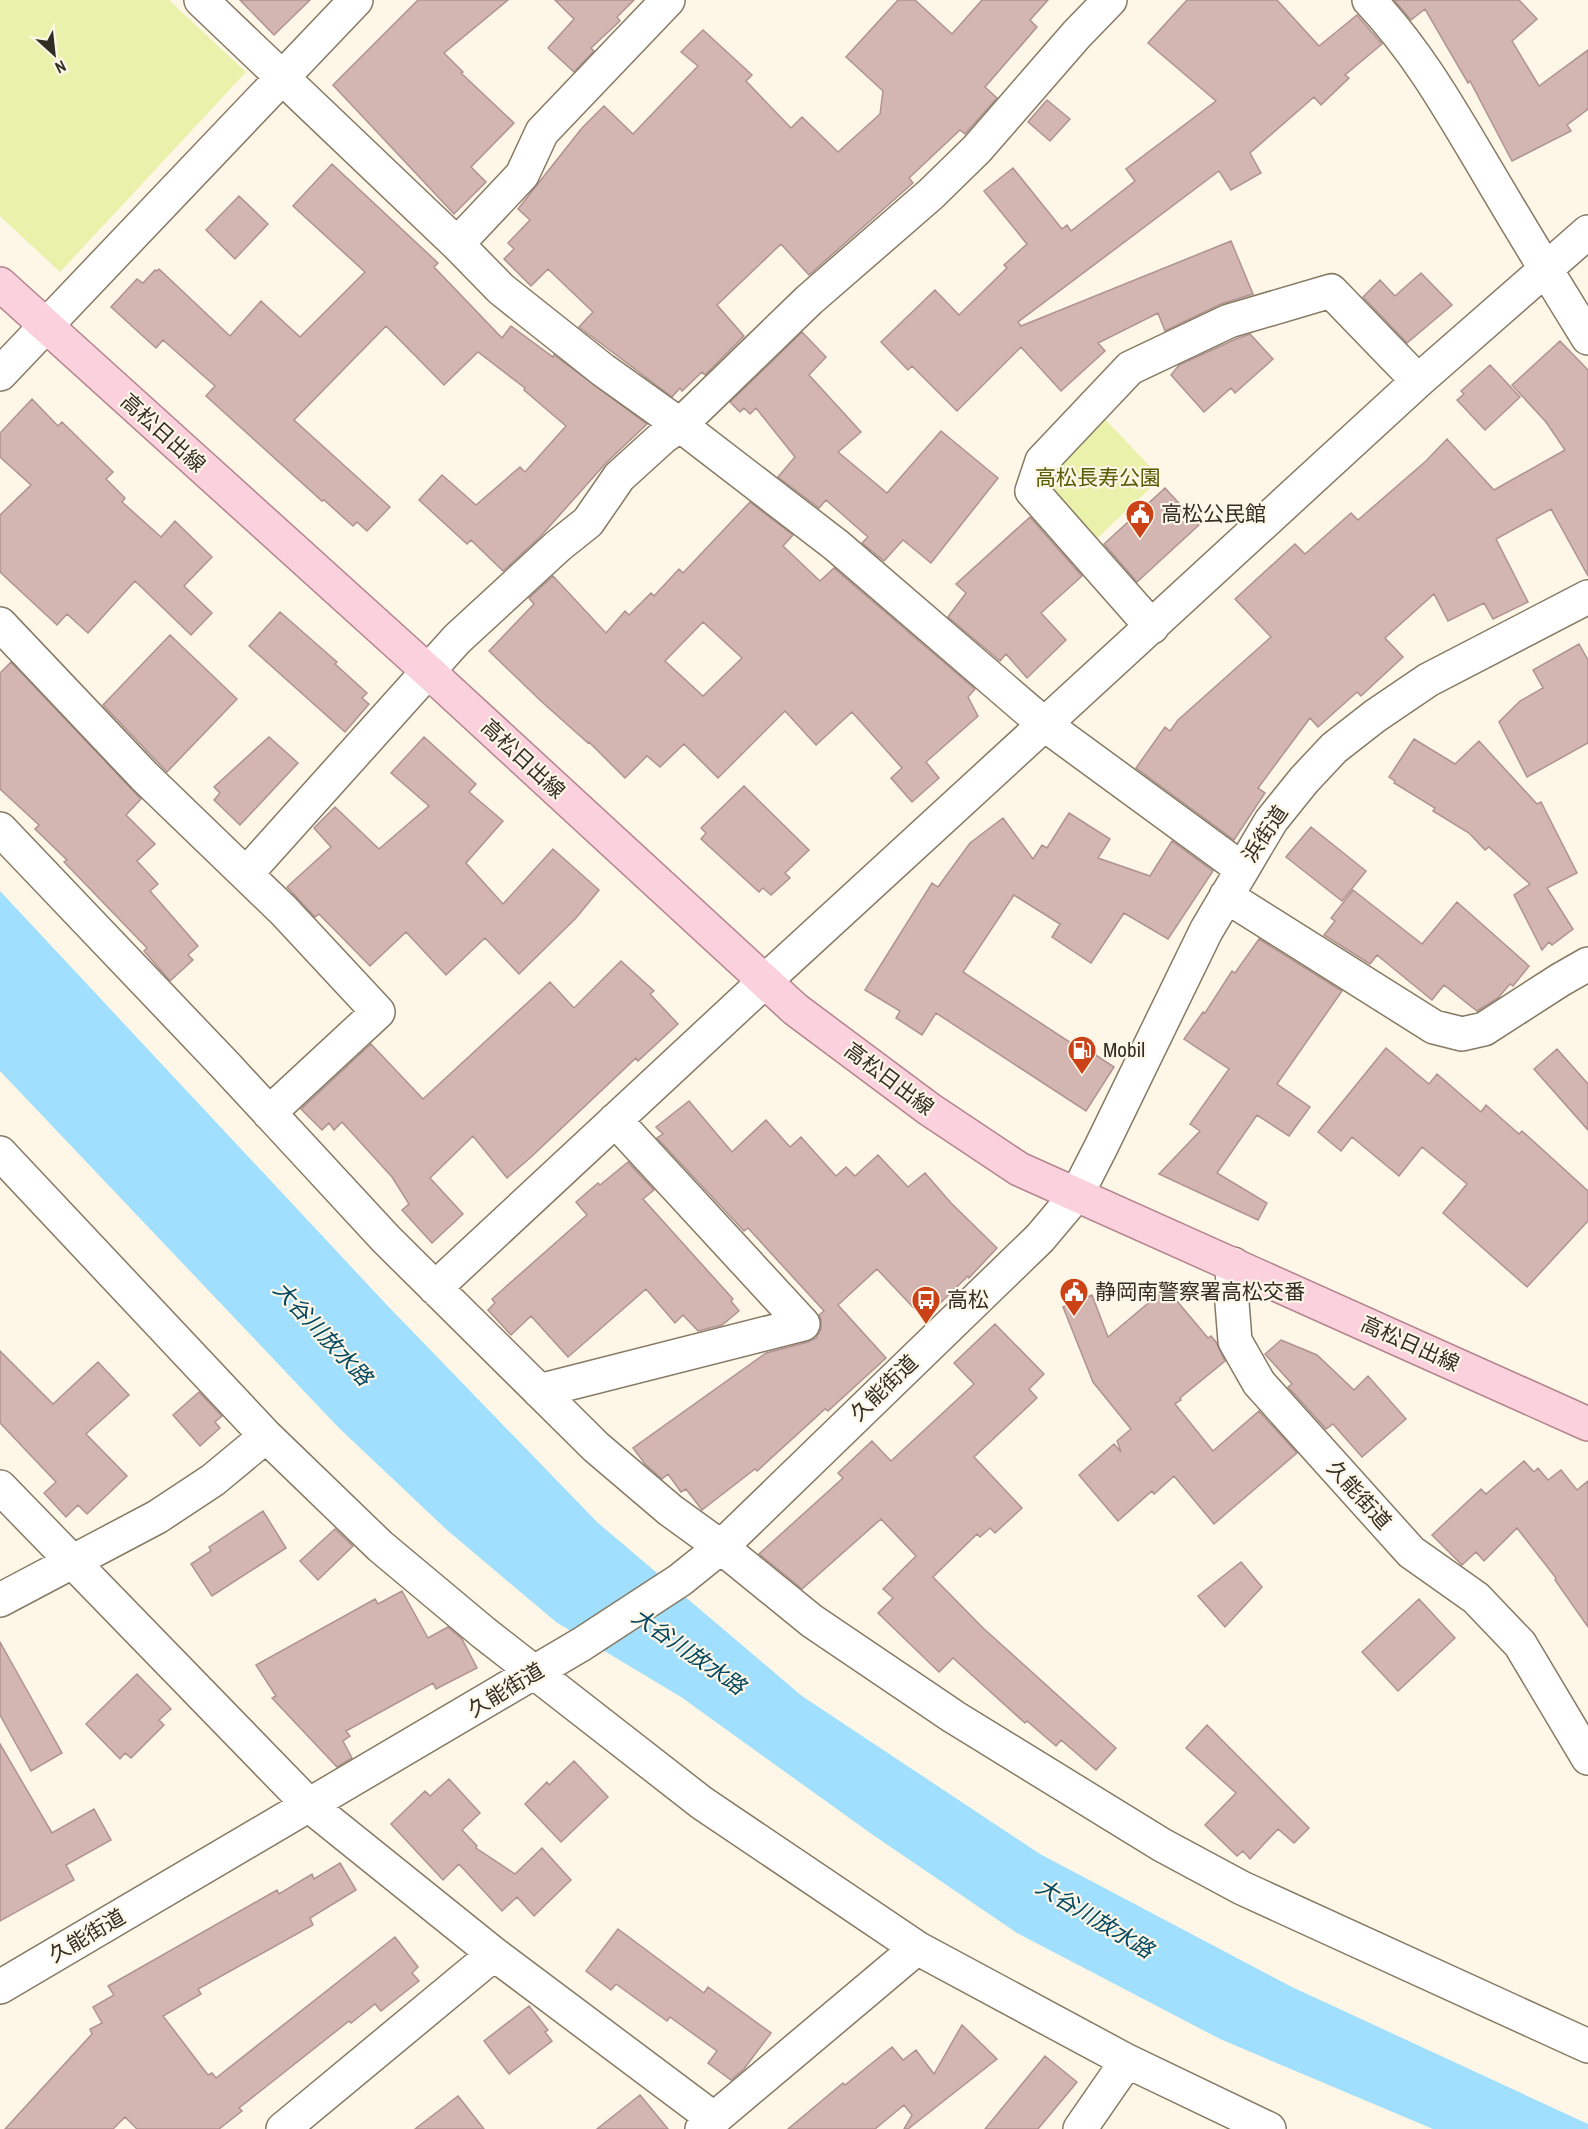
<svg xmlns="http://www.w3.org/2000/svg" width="1588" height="2129" font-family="'Archivo Narrow','Noto Sans JP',sans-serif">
<rect width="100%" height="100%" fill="#fef6e7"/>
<path fill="#e9f1aa" d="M0,0H169L246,72L60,272L0,216Z
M1100,414L1161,478L1090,545L1046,493L1047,469Z"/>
<path fill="#a0dffd" d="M0,891L385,1303L597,1522L802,1696L1040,1854L1292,1987L1588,2124V2129H1433L1220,2039L1017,1933L873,1835L681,1697L556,1622L447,1530L339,1428L0,1071Z"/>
<path fill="#d3b5b2" stroke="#b09391" stroke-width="1.5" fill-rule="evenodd" d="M240,0H310L274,35Z
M418,0H508L444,53L463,72L461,73L514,123L471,167L486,182L454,214L333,85Z
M555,0H634L617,17L620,21L591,48L594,51L574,72L548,48L574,19Z
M898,0H915L952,34L982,0H1048L1030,20L1037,27L985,87L997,98L965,134L960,130L909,178L913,183L809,275L781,244L717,305L744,336L705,375L702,372L682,391L680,388L672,397L579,327L593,312L548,269L531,286L504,259L514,249L508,243L530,220L518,209L582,128L604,106L633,134L698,66L681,52L703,30L752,75L746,81L791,128L802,117L838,152L880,114L883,91L846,57Z
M1187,0H1277L1319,46L1357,15L1382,44L1345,75L1349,78L1321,105L1314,97L1250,153L1261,173L1231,190L1219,171L1018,322L1021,326L1231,241L1253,294L1221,304L1165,331L1158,313L1098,343L1105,351L1061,391L1021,347L957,411L912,366L908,370L881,342L935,290L959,315L1007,268L1004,265L1027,244L984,191L1013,168L1062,229L1067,225L1071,231L1135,181L1126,169L1216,101L1148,43Z
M1394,0H1519L1537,19L1512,41L1539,86L1588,50V109L1567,125L1571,131L1512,161L1470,81L1468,83L1425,9L1411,20Z
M1047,100L1070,119L1050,141L1028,122Z
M332,164L438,263L434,267L502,338L511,326L553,357L554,355L647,424L606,463L540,537L503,571L471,540L467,544L419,500L442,475L476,505L520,467L525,472L566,426L524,390L525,388L478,352L444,385L386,326L294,420L390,507L367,531L357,522L353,526L324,500L322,501L206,396L215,386L163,340L156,348L111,307L137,279L143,283L155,270L157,271L159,269L230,336L261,301L300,337L365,272L293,206Z
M239,196L268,224L235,259L206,230Z
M1421,273L1452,305L1407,343L1363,297L1380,280L1395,296Z
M802,332L826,357L809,375L861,432L838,452L887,493L941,431L998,478L931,563L903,540L884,561L862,543L868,537L826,500L819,508L778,477L795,457L756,408L750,414L744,408L740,412L730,402Z
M1250,334L1273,359L1235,393L1231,388L1204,412L1171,375L1179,365L1236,339Z
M1560,341L1588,370V576L1551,509L1496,539L1528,602L1493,619L1484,603L1448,621L1434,594L1385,638L1403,657L1361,696L1357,692L1318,727L1310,718L1258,788L1265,793L1234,840L1136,768L1165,727L1170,731L1178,720L1271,637L1235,599L1295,544L1305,554L1351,513L1358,520L1426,461L1447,439L1494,490L1565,450L1546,422L1512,385Z
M1490,365L1520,397L1485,430L1457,400L1464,394L1461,391Z
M32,399L58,426L62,422L113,472L106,479L125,498L122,502L161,537L175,521L212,557L184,586L212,613L191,635L135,581L88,633L67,614L57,625L0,572V515L31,485L0,457V433Z
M1165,488L1199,525L1137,582L1104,544Z
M750,502L793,535L783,546L820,581L834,568L975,689L968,697L978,716L926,762L939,778L912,802L891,778L902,768L852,712L816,745L785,711L718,778L684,744L660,767L647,756L625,778L589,742L588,743L542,702L489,651L534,604L529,598L553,576L606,633L625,611L629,615L651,593L654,596L679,569L683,573ZM703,622L742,658L703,696L665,661Z
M1030,517L1082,576L1041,613L1066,640L1027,678L1006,654L1000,661L948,617L966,593L956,584Z
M280,612L337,662L335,664L367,693L362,698L369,704L345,732L249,646Z
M170,635L237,699L167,772L103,705Z
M1579,644L1588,660V743L1527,777L1499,722L1520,701L1543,688L1533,670Z
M11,662L141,799L126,815L155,844L137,861L158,884L150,891L198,946L188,955L193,960L170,981L144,951L147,948L64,862L67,860L35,829L39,825L0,789V673Z
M269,737L298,763L240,825L214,800L220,793L214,787Z
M424,737L476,784L469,792L503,821L466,863L503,904L553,849L599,890L576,918L519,974L485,938L446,975L406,932L370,966L319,914L315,917L287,887L331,847L314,828L335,807L379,849L429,806L391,773Z
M1414,739L1455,764L1479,741L1537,804L1541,802L1577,873L1547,888L1573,929L1552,945L1549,942L1542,950L1514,895L1530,884L1489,847L1485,850L1469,833L1433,811L1435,808L1394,783L1395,781L1389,777Z
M744,786L809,850L785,873L790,878L771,895L763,888L759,892L701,839L706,833L701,828Z
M1069,813L1110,839L1098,858L1150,876L1172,841L1213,871L1168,939L1124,913L1091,963L1052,937L1060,924L1014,895L963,972L1074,1045L1076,1042L1114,1067L1086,1111L936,1013L922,1035L896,1018L900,1011L865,990L932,883L938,887L970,843L1003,818L1033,859L1042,845L1047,848Z
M1311,827L1366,871L1342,901L1286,857Z
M1353,890L1422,944L1457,902L1529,966L1513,986L1510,984L1498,998L1477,1011L1444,985L1432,1000L1377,955L1370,964L1324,935L1335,921L1331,918Z
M1259,939L1342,991L1277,1084L1310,1107L1289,1136L1257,1115L1217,1173L1267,1203L1258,1220L1159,1174L1200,1131L1190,1124L1229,1069L1184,1039L1203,1012L1205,1013L1232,971L1235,973Z
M621,961L654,991L650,994L678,1024L638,1061L636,1058L530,1158L507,1178L473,1136L430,1178L463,1214L432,1243L402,1210L409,1204L392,1177L342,1122L334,1130L329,1123L322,1130L301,1109L371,1044L423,1099L550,982L574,1008Z
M1386,1048L1429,1084L1437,1074L1481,1112L1486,1105L1519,1134L1522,1131L1588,1191V1221L1527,1287L1443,1213L1467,1184L1422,1147L1399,1176L1352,1137L1341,1151L1318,1132Z
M1557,1049L1588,1084V1130L1534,1069Z
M689,1101L732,1152L766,1120L790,1147L801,1137L836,1176L846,1167L855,1176L878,1155L908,1187L925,1173L951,1203L997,1248L969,1278L968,1276L924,1319L877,1269L838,1305L886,1358L828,1411L825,1409L757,1471L755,1469L702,1510L686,1489L681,1492L668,1474L662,1479L645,1464L633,1448L766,1353L808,1342L816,1338L821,1329V1320L819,1315L824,1311L748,1228L744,1231L657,1138L663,1134L656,1127Z
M628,1162L654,1190L643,1199L733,1299L731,1301L739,1311L722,1325L698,1331L683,1315L675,1323L646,1289L568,1357L531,1316L511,1335L488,1310L495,1303L492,1299L587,1215L576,1202L598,1183L600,1185Z
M1166,1288L1208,1338L1211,1336L1216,1342L1225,1361L1180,1398L1181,1400L1175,1404L1213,1451L1259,1411L1297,1453L1214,1524L1174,1476L1154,1494L1152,1491L1118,1521L1079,1475L1114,1444L1121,1452L1117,1441L1131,1429L1093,1382L1063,1307L1092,1295L1108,1337Z
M995,1324L1044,1374L1029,1389L1037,1398L974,1457L1022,1508L995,1533L990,1528L980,1537L977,1534L933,1577L983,1628L1116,1748L1096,1770L1061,1740L1056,1746L1027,1721L1025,1723L953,1658L939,1672L878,1613L893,1598L883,1589L916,1556L881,1519L802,1589L759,1554L843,1478L838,1473L872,1441L891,1461L974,1384L954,1363Z
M1281,1340L1317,1355L1354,1390L1368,1376L1406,1419L1362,1457L1333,1424L1326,1429L1288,1387L1292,1384L1265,1354Z
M0,1351L53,1404L98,1362L129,1395L86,1434L127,1476L87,1514L78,1505L66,1517L44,1493L56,1482L0,1423Z
M199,1392L222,1416L215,1422L220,1428L200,1446L173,1415Z
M1524,1461L1534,1472L1538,1468L1548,1480L1561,1470L1577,1490L1588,1481V1627L1555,1580L1556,1578L1517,1528L1484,1561L1476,1552L1462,1565L1432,1535L1481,1489L1486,1494Z
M263,1511L286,1548L212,1596L191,1564L211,1551L209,1547Z
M335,1529L353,1546L318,1580L300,1561Z
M1241,1562L1262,1587L1225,1627L1198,1596Z
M402,1591L428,1638L448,1627L462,1639L477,1668L436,1689L433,1683L346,1731L350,1736L343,1741L352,1758L337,1767L272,1698L276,1696L256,1665L375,1599L378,1604Z
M1419,1599L1455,1638L1398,1691L1362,1652Z
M0,1642L62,1753L31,1771L0,1715Z
M137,1674L171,1709L159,1720L164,1725L131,1758L125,1753L120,1759L86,1724Z
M1207,1725L1309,1828L1294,1843L1278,1829L1250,1859L1243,1851L1237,1856L1205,1825L1236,1793L1186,1748Z
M0,1744L52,1833L94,1809L111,1840L66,1865L74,1880L0,1921Z
M574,1761L608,1797L561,1842L525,1804L547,1782L549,1785Z
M449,1779L480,1813L462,1830L477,1846L476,1848L515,1874L542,1848L571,1880L534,1916L517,1897L502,1911L459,1864L443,1880L391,1824L425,1791L430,1796Z
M340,1863L356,1890L310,1918L313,1925L198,1989L201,1994L163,2016L208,2075L212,2073L216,2078L395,1937L418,1967L412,1973L419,1981L381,2011L375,2004L351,2023L349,2021L239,2108L242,2111L219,2129H137L125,2117L113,2129H5L92,2034L90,2029L102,2023L93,2007L114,1995L108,1986L277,1890L279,1894L312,1874L314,1879Z
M618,1929L704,1993L708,1987L771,2033L744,2069L731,2080L708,2063L717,2051L670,2017L667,2021L616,1984L611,1990L586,1971Z
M529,2006L548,2030L545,2032L552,2041L509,2074L484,2041Z
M962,2025L997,2059L908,2129H904L912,2115L904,2105L875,2129H788L843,2083L845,2085L892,2047L903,2060L916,2050L934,2074Z
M1045,2056L1077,2082L1038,2129H985Z
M640,2095L668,2129H597Z
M458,2096L484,2129H415Z"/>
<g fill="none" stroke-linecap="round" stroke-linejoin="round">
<g stroke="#867a64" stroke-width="36">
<path id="minor" d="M201,0L457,244L522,175L542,132L668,0
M1369,0C1419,53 1451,111 1488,173C1521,229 1554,283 1588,338
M457,244L501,289L603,370L680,425L836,545L1044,724L1242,869
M0,374L356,0
M0,624L144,776L284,911L378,1012L269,1113
M1152,627L1032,491L1042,461L1130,368L1229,321L1331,291L1418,381
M0,829L225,1065L386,1239L596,1447L670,1510L721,1547L812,1621L954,1717L1162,1845L1242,1888L1588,2046
M246,874L457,639L558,546L588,522L619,477L663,437L680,425L809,300L931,194L977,149L1077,34L1110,0
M1226,896L1434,1027L1462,1034L1484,1029L1560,980L1588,964
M0,1153L266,1436L380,1546L484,1633L702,1803L917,1948L1127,2061L1269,2129
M1233,1264L1232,1303L1235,1341L1259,1383L1411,1552L1476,1598L1520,1644L1588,1758
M435,1288L765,981L1418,381L1588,232
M539,1391L803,1324L615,1120
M0,1487L310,1806L494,1954L714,2119
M0,1600L157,1517L213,1480L266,1436
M0,1987L582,1644L680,1580L721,1547L1040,1238L1077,1194L1101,1147L1206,931L1271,821L1304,780L1334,748L1375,716L1428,680L1588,597
M283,2129L494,1954
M702,2129L917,1948
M1080,2129L1127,2061"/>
</g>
<g stroke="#b3848d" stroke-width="36">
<path id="major" d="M0,284L429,672L795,1009L929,1109L1019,1169L1588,1424"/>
</g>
<use href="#minor" stroke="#fff" stroke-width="33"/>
<use href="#major" stroke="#fbd1dd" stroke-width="33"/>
</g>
<defs>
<g id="civic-pin" transform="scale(1.5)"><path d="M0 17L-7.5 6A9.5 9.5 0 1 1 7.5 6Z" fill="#cb4217" stroke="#fef6e7"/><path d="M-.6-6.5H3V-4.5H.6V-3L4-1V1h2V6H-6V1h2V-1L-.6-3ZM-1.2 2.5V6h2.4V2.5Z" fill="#fff"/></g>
<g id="fuel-pin" transform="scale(1.5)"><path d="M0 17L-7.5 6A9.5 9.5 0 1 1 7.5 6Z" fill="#cb4217" stroke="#fef6e7"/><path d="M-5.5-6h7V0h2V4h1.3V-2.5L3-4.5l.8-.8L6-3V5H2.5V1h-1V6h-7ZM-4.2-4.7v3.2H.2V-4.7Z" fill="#fff"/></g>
<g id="bus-pin" transform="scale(1.5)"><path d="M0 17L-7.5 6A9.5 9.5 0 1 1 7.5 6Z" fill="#cb4217" stroke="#fef6e7"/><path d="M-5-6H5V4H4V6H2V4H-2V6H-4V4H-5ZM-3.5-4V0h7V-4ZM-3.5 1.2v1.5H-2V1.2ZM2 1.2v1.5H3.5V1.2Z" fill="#fff"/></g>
</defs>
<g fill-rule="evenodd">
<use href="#civic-pin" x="1140" y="514"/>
<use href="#fuel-pin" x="1082" y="1050"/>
<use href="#civic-pin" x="1074" y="1292"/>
<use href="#bus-pin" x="926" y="1300"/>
</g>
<g text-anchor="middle" stroke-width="4.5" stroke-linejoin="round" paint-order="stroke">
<g font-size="21" fill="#322d24" stroke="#fef6e7">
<text transform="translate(163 433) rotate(42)" y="7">高松日出線</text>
<text transform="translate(523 759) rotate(43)" y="7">高松日出線</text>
<text transform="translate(1265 834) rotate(-56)" y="7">浜街道</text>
<text transform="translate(889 1079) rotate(37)" y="7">高松日出線</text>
<text transform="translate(1410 1344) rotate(24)" y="7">高松日出線</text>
<text transform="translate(884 1388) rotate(-44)" y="7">久能街道</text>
<text transform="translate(1359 1495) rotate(48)" y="7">久能街道</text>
<text transform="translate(506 1690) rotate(-31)" y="7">久能街道</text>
<text transform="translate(87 1936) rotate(-30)" y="7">久能街道</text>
</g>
<g font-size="21" fill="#565c04" stroke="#fef6e7">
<text x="1098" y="485">高松長寿公園</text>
</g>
<g font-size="21" fill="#322d24" stroke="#fef6e7" text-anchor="start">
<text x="1161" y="521">高松公民館</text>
<text x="1103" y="1057">Mobil</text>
<text x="1095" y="1299">静岡南警察署高松交番</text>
<text x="947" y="1307">高松</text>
</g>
<g font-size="22" font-style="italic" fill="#00475f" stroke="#fef6e7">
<text transform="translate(323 1333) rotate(47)" y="8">大谷川放水路</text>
<text transform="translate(689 1651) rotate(35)" y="8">大谷川放水路</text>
<text transform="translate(1095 1918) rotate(31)" y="8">大谷川放水路</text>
</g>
</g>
<g transform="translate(54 54) rotate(153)" stroke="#fef6e7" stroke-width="4.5" paint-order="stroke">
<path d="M0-4.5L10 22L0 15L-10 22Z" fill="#322d24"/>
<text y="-9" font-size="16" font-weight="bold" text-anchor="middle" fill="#322d24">N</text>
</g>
</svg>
